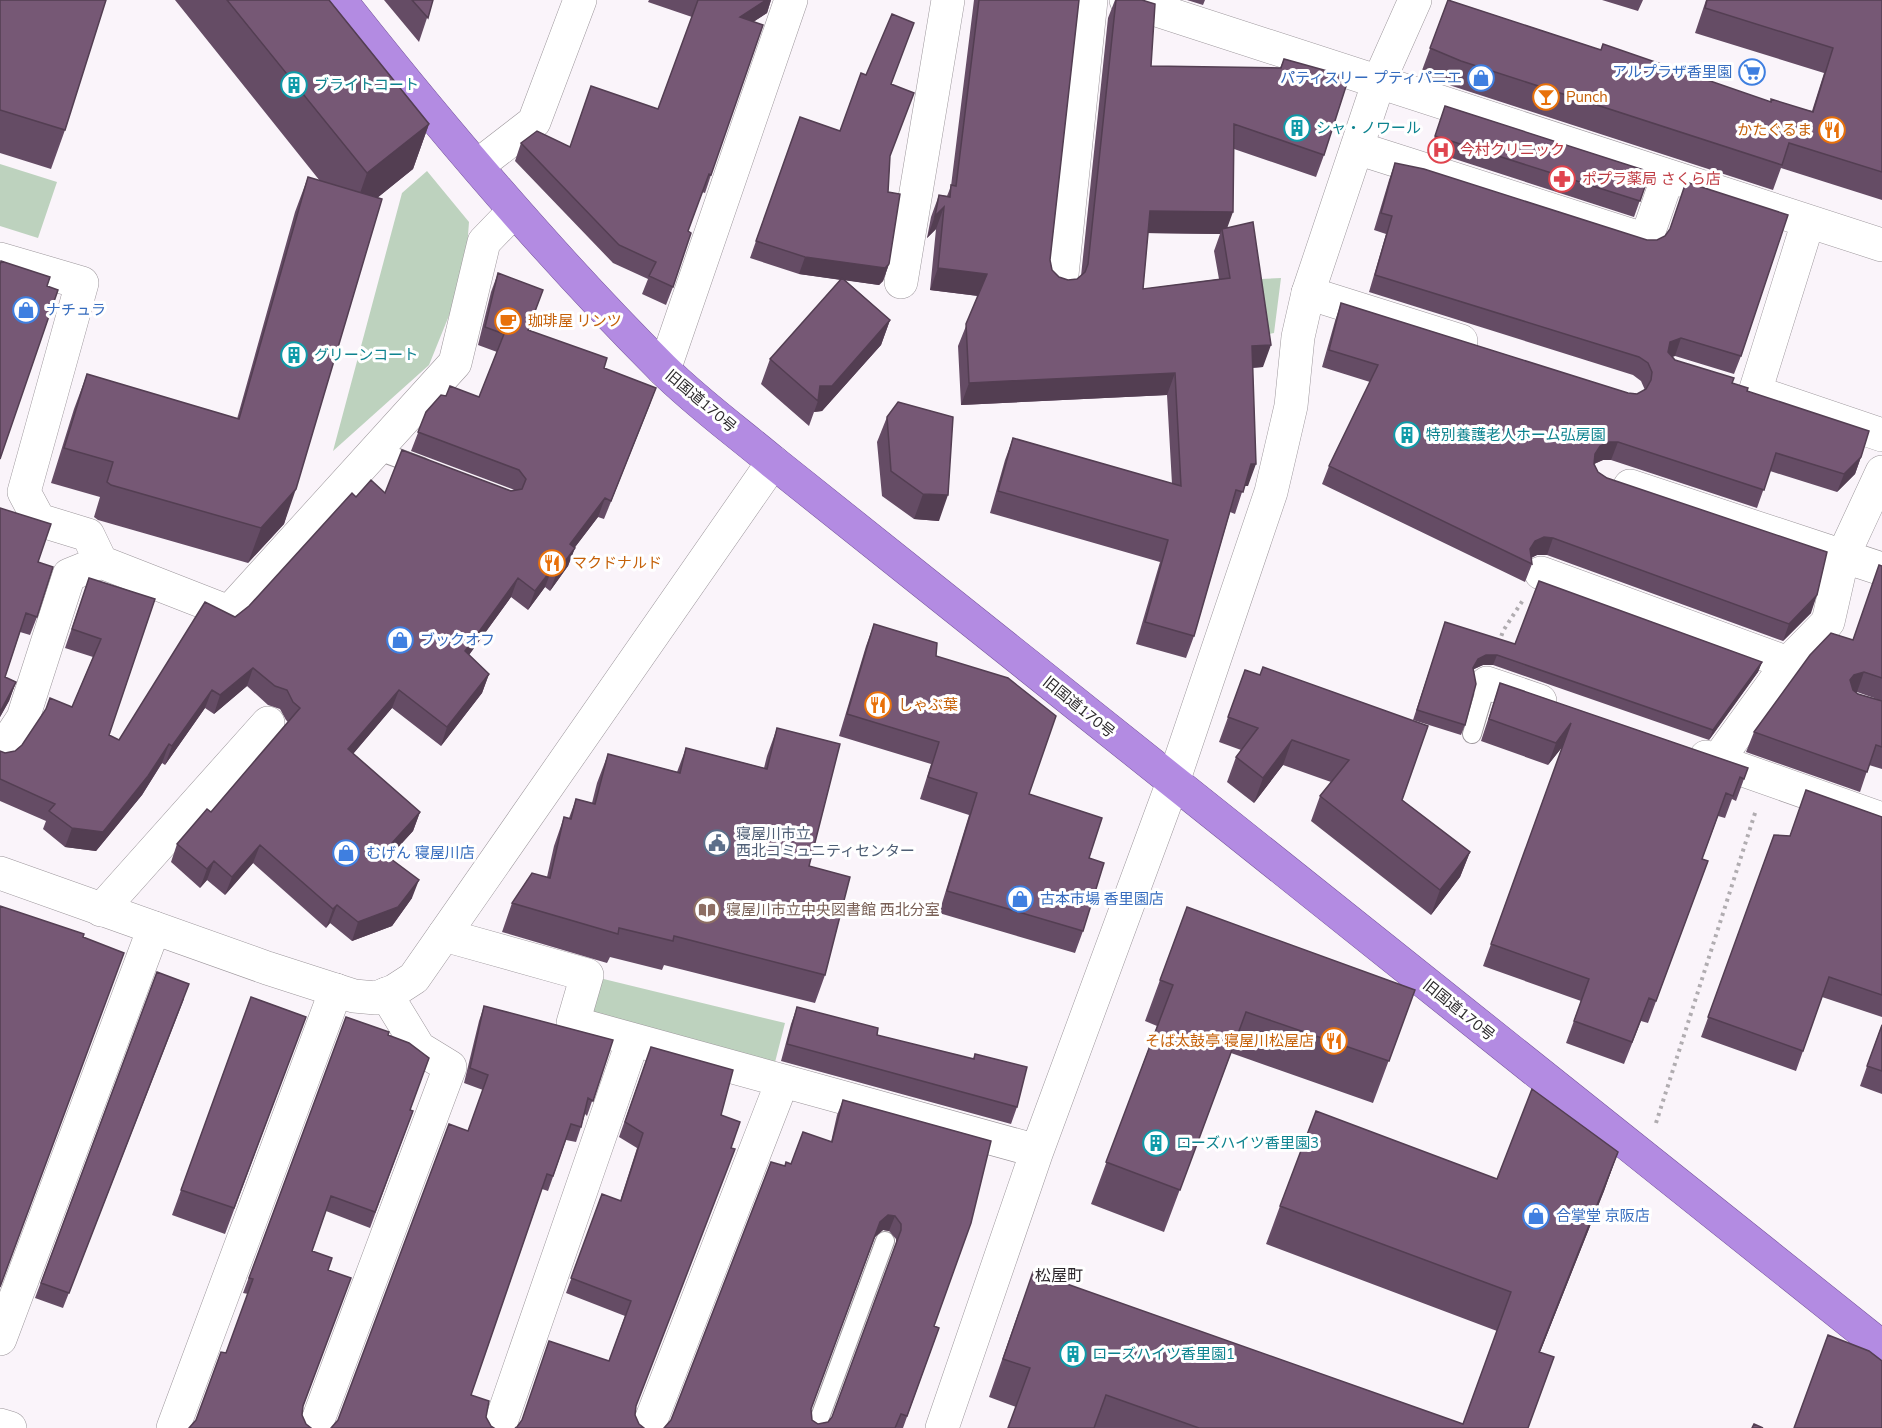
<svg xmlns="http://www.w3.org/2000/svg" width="1882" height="1428" font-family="'Nunito Sans','Noto Sans JP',sans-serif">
<rect width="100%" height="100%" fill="#faf4fa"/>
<path fill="#bdd2be" d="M0,164L57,182L38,238L0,226Z
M427,171L469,222L465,276L429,365L333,451L402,193Z
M1281,278L1274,333L1264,335L1217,281Z
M583,974L785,1023L771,1078L573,1023Z"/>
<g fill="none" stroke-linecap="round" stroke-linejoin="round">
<g stroke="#9d979c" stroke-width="20">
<path id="service" d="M376,450L422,467
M1472,734L1487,683
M816,1428L885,1241"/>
</g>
<g stroke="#9d979c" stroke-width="34">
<path id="minor" d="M1126,0L1882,245
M1357,148L1646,240L1668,176
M477,166L534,122L580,0
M1808,222L1755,392L1882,435
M0,259L82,283L24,492L39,520L88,535L101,562
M901,282L948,0
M1061,284L1091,0
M1308,293L1461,341
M664,370L791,0
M1630,486L1882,569
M1541,573L1788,663
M1487,683L1540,701
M0,753L23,718L69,575L101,562L229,612L455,363L484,242L513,212
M1706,757L1882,819
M1717,761L1788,663L1828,622L1843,556L1882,472
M101,910L268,723
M444,935L587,975L573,1023L1037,1151
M0,1339L154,928
M0,1425L10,1428
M173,1428L336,990
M315,1428L450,1067L419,1048L386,994
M499,1428L633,1040
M648,1428L782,1082
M942,1428L1037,1151L1173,782"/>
</g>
<g stroke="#9d979c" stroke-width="34">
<path id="tertiary" d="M1173,782L1271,492L1291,406L1298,337L1308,293L1379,81L1415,0
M0,873L267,968L354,996L376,998L394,991L414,978L773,462"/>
</g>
<g stroke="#77569d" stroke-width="34">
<path id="trunk" d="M340,0C441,128 546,252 662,368C696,402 736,431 773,462L1882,1347"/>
</g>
<path stroke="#b0acb0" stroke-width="4" stroke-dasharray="3 4.5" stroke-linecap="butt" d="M1499,643L1503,631L1523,600
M1656,1123L1756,810"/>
<use href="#service" stroke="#fff" stroke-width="18"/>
<use href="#minor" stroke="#fff" stroke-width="33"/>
<use href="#tertiary" stroke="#fff" stroke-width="33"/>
<use href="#trunk" stroke="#b38be2" stroke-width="33"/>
</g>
<path fill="#654c65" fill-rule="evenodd" d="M0,0L65,130L51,169L0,153Z
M175,0H329L429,124L413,169L377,198L284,524L248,563L98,520L94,517L100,497L51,483L74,409L87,374L237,419L295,212L308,177L320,181Z
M384,0H433L419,42Z
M649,0H771L767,13L753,22L711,175L705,193L702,192L688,231L673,287L666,305L642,294L648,279L613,263L515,161L521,143L569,147L658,109L692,17L648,2Z
M974,0H1079L1050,260L1052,270L1059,277L1068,280L1077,279L1081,276L1108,18L1115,0H1142L1151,66L1280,68L1284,59L1324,155L1316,177L1234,149L1227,228L1263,367L1253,368L1248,486H1244L1235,514L1230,512L1194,636L1186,658L1136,644L1160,562L990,513L1005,460L1013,438L1172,484L1167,395L961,405L958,346L978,296L930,290L936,229L927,238L931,217L939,195L947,196L951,186ZM1148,233L1220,234L1214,251L1219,279L1143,289Z
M1187,0H1205L1203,5Z
M1448,0L1601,50L1770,102L1812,111L1824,73L1695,33L1706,0H1882V200L1781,168L1773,190L1452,86L1421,73Z
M1602,0H1643L1638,11Z
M891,84L890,156L888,192L889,264L883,281L879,285L845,280L890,320L881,345L822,411L814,412L809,426L761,384L770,359L841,280L799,274L750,258L800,117L840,131Z
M1445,106L1650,172L1634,217L1430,151Z
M1395,163L1741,356L1734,374L1675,356L1672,357L1675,360L1732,383L1861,457L1855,474L1837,492L1770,471L1757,508L1611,460H1603L1594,464L1598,472L1811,613L1783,641L1547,555H1537L1531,558L1532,564L1525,582L1322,484L1329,466L1370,382L1322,367L1335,321L1341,303L1628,393L1637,394L1645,390L1641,381L1633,375L1369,292L1386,234L1374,230L1389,180Z
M498,273L529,330L604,368L656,388L604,519L598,517L575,547L568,566L550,591L545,587L528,610L511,597L469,655L489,674L482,693L441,746L392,708L353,754L420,812L413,831L389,857L412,898L392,926L352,941L330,923L326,928L253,863L225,895L207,880L200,888L171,862L177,844L211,812L288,722L286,720L280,709L268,705L247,686L214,714L205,708L165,765L162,763L142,795L96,851L65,847L43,829L46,821L0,801V751L5,753L15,751L72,707L93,657L65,648L89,578L155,599L109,735L119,740L235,617L249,606L356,497L385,493L514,490L512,489L411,451L426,412L446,396L479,397L497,352L478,345L491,292Z
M887,417L939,521L914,519L882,496L877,442Z
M0,508L38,562L37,617L30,635L20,632L5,677L16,682L9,701L0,717Z
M1882,566V769L1869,765L1860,792L1746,752L1754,732L1853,640ZM1856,692H1857L1877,699L1858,694Z
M874,624L936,656L1029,794L1089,858L1083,931L1075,953L939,913L969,815L920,799L931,764L839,736L866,646Z
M1442,632L1515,644L1762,662L1758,672L1709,740L1493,665H1483L1474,669L1473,671L1465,725L1461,735L1413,720Z
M1245,670L1402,800L1470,852L1460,877L1431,915L1311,821L1320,796L1331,782L1283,765L1254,803L1227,782L1236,757L1241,750L1219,742Z
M1500,683L1748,768L1736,801L1732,799L1725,818L1718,816L1702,859L1708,861L1648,1023L1641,1021L1624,1064L1566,1043L1581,1001L1483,966L1563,746L1548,765L1481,741Z
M777,728L809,866L825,975L815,1003L664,965L662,970L610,957L607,963L502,932L512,903L547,877L554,846L564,817L569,818L576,799L592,803L597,783L608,754L677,772L686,748L764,768L767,756Z
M1806,790L1882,817V1017L1822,997L1796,1071L1701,1037L1774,835L1790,836Z
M157,972L184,999L63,1308L35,1298Z
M1160,980L1415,990L1373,1103L1231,1053L1164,1232L1091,1204L1157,1026L1145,1021Z
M251,997L306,1017L225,1234L172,1215Z
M484,1006L613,1040L587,1116L585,1114L581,1127L576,1142L566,1140L548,1191L542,1189L471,1395L486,1417L491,1426L338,1420L468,1131L483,1090L464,1083L479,1021Z
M797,1007L877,1035L973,1059L975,1054L1017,1107L1011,1124L781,1061L791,1024Z
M346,1017L389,1032L388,1035L409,1043L429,1058L410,1110L413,1111L370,1228L326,1211L312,1251L332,1258L328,1270L351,1278L303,1407L302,1415L306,1424L311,1428H189L196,1420L221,1352L226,1353L248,1294L243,1293Z
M1882,1024V1094L1860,1086Z
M651,1047L635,1415L639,1424L515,1428L609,1361L625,1316L566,1293L602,1194L620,1201L637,1148L619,1137Z
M843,1100L991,1141L934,1326L939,1328L903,1428H664L671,1420L785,1166L831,1142L837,1115ZM883,1230L889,1231L896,1239V1245L832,1417L828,1422L818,1424L812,1420L811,1409L875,1237Z
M1618,1152L1604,1191L1540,1352L1528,1428H1008L1016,1407L989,1397L1019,1311L1463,1424L1497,1331L1266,1244L1280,1206L1497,1179Z"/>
<path fill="#533e52" d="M766,0H771L767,13L733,35L740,17Z
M429,124L413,169L351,219L367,173Z
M944,207L936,229L927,238L935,216Z
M1150,211L1233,212L1225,234L1222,229L1220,234L1142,233Z
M805,257L889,264L883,281L879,285L799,274Z
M938,268L987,274L979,296L930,290Z
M890,320L881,345L822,411L814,412L818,401L820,386Z
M1681,338L1675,356L1664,359L1670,342Z
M1271,345L1263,367L1244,368L1252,346Z
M1175,373L1167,395L961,405L969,383Z
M656,388L649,407L604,519L611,501Z
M1609,442H1618L1611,460H1603L1594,464L1595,454L1600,446Z
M1861,457L1855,474L1837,492L1844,474Z
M1251,464H1256L1248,486H1243Z
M296,489L284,524L248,563L261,528Z
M923,494L948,495L939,521L914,519Z
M605,498L598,517L563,563L570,544Z
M1544,537L1553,538L1547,555H1537L1529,559L1530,549L1535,541Z
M575,548L568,566L550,591L557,572Z
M552,569L545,587L528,610L535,591Z
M518,578L511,597L458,670L465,651Z
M1817,595L1811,613L1783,641L1789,624Z
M1486,655H1497L1493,665H1483L1474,669L1469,677L1473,668L1478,659Z
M1762,662L1758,672L1709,740L1713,730Z
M253,668L247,686L214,714L220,695Z
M1864,672L1857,692L1847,695L1850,680L1854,675Z
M489,674L482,693L441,746L447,727Z
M16,682L9,701L0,717V712Z
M212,690L205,708L165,765L172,746Z
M399,690L392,708L341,768L348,749Z
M1571,723L1563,746L1548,765L1556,743Z
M1292,740L1283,765L1254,803L1263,778Z
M169,744L162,763L142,795L96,851L65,847L72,828Z
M420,812L413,831L376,872L383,853Z
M260,845L253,863L225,895L232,877Z
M1470,852L1460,877L1431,915L1440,890Z
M214,861L207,880L200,888L207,869Z
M419,880L412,898L392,926L352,941L358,922Z
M337,905L330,923L326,928L333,909Z
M1618,1152L1604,1191L1525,1390L1539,1352Z
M888,1215L895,1216L889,1231L883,1230L875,1237L880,1222Z"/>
<path fill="#765875" stroke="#533e52" stroke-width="1.5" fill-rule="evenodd" d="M0,0H106L65,130L0,110Z
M227,0H329L429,124L367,173Z
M412,0H433L428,18Z
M698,0H766L740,17L763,25L711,175L709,174L688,231L691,233L673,287L649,276L656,262L619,245L521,143L537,131L570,147L591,86L658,109Z
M979,0H1079L1050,260L1052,270L1059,277L1068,280L1077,279L1085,272L1088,264L1116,0H1142L1155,4L1151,66L1281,68L1284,59L1349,77L1324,155L1234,124L1233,212L1150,211L1143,289L1230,278L1222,229L1253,222L1271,345L1252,346L1256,464H1251L1243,492L1236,490L1194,636L1145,622L1168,540L998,491L1013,438L1181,486L1175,373L969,383L966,324L987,274L938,268L944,207L935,216L939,195L950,197L951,185L956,186Z
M1448,0L1601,50L1603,44L1771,102V99L1813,112L1833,48L1705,8L1707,0H1882V172L1789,143L1782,165L1461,61L1430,48Z
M892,14L914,23L891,84L914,93L890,156L888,192L900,194L889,264L885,268L805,257L756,241L800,117L840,131L861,73L866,75Z
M1445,106L1650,172L1640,201L1435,136Z
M1395,163L1424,169L1647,240H1657L1665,236L1670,229L1686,182L1788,215L1741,356L1681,338L1670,342L1668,352L1675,360L1734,378L1732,383L1748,388L1747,391L1869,431L1861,457L1844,474L1776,453L1764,490L1618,442H1609L1600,446L1595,454L1594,464L1598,472L1607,478L1827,552L1817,595L1789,624L1553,538L1544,537L1535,541L1530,549L1532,564L1329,466L1378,365L1329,350L1341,303L1628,393L1637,394L1646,389L1651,380L1652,372L1648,363L1639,357L1375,275L1392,216L1381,213Z
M308,177L382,199L296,489L261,528L111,485L107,482L113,462L64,448L87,374L239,419Z
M1,261L50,277L47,286L58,290L0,459V265Z
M498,273L543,290L528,330L607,358L604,368L656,388L611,501L605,498L570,544L575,548L557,572L552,569L535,591L518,578L465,651L489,674L447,727L399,690L348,749L420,812L383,853L419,880L398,907L358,922L337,905L333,909L260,845L232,877L214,861L207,869L177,844L207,809L211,812L300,708L293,702L287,690L275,686L253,668L220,695L212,690L172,746L169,744L148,776L103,832L72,828L49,811L55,804L0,779V751L5,753L15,751L22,745L46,709L50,698L72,707L101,639L72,629L89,578L155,599L109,735L119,740L205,602L235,617L249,606L352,493L356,497L371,480L385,493L402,450L511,491L522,489L526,479L519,470L418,432L426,412L441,395L446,396L450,386L479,397L504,334L485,327Z
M842,278L890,320L832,386H820L818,401L770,359Z
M898,402L953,417L948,495L923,494L891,471L887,417Z
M0,508L51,524L38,562L53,567L37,617L26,613L5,677L16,682L0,712Z
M1879,565L1882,566V678L1864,672L1854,675L1850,680L1853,690L1858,694L1882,701V747L1876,745L1867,772L1754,732L1810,655L1831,633L1853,640Z
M1539,581L1762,662L1713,730L1497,655H1486L1478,659L1473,668L1476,684L1465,725L1417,710L1445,622L1515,644Z
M874,624L937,643L936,656L1008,678L1056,716L1029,794L1102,818L1089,858L1104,863L1083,931L947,891L977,793L928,777L939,742L847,714Z
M1263,667L1428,726L1402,800L1470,852L1440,890L1320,796L1349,760L1292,740L1263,778L1236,757L1258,728L1228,717L1245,670L1260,675Z
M1500,683L1748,768L1744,779L1740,777L1733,796L1726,793L1702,859L1708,861L1656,1001L1649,998L1632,1042L1574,1021L1589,979L1491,944L1571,723L1556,743L1489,719Z
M777,728L840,744L809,866L850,877L825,975L674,936L673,941L619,928L618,934L512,903L532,873L550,878L564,817L571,819L576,799L595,804L608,754L680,773L686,748L767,769Z
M1806,790L1882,817V995L1829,977L1803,1051L1708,1017L1774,835L1790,836Z
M0,906L84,934L83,937L124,953L0,1287Z
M1187,907L1415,990L1389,1061L1246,1012L1180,1190L1106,1162L1173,985L1160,980Z
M157,972L189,984L69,1293L41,1283Z
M251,997L306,1017L234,1208L181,1190Z
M484,1006L613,1040L593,1101L588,1098L581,1127L571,1124L553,1176L547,1174L471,1395L489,1401L486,1417L491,1426L494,1428H331L338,1420L449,1124L468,1131L488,1075L470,1068Z
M797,1007L878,1028L877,1035L974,1059L975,1054L1027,1067L1017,1107L787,1044Z
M346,1017L389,1032L388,1035L409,1043L429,1058L410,1110L413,1111L375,1212L331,1196L312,1251L332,1258L328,1270L351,1278L303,1406L302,1415L306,1424L311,1428H189L196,1420L221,1352L226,1353L253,1279L249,1278Z
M1882,1025V1071L1867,1066Z
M651,1047L733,1070L721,1115L740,1122L731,1148L735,1149L636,1406L635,1415L639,1424L644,1428H515L517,1427L522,1420L549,1341L609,1361L631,1301L571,1278L602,1194L621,1201L643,1133L625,1122Z
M1532,1089L1618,1152L1539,1352L1554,1357L1528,1428H1199L1106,1395L1094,1428H1008L1030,1368L1003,1359L1033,1272L1463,1424L1511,1292L1280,1206L1316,1111L1497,1179Z
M843,1100L991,1141L971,1223L934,1326L939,1328L907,1416L901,1414L895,1428H664L671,1420L771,1162L785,1166L786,1162L791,1164L803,1132L832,1142ZM888,1215L895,1216L901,1224V1230L832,1417L828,1422L818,1424L812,1420L811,1409L880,1222Z
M1828,1335L1869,1351L1882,1361V1428H1794Z
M1754,1424L1763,1428H1752Z"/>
<defs>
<g id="supermarket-ring" transform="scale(1.35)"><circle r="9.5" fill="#fff" stroke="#3f7fe0" stroke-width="1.5"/><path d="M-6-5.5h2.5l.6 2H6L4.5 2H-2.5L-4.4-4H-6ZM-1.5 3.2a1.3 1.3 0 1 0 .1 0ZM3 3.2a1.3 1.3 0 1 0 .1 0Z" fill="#3f7fe0"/></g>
<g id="shop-ring" transform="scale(1.35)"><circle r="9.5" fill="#fff" stroke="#3f7fe0" stroke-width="1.5"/><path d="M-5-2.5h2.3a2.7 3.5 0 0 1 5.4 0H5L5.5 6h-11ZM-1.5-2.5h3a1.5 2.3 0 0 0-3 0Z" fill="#3f7fe0"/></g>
<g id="building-ring" transform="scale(1.35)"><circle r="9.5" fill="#fff" stroke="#0f9aa8" stroke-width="1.5"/><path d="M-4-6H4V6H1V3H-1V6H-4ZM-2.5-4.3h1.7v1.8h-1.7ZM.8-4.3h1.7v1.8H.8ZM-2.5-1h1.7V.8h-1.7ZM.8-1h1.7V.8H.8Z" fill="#0f9aa8"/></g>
<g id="bar-ring" transform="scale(1.35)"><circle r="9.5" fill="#fff" stroke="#e8710a" stroke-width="1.5"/><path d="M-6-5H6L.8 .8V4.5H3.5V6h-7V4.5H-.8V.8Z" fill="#e8710a"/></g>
<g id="restaurant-ring" transform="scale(1.35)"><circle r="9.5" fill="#fff" stroke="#e8710a" stroke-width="1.5"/><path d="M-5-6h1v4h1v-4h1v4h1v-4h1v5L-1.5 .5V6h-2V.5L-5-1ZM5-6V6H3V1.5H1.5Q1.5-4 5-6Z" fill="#e8710a"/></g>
<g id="hospital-ring" transform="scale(1.35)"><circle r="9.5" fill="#fff" stroke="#e0444e" stroke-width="1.5"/><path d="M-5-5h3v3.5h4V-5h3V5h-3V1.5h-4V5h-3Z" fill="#e0444e"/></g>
<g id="pharmacy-ring" transform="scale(1.35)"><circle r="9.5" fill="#fff" stroke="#e0444e" stroke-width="1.5"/><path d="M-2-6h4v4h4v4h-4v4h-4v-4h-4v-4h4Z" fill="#e0444e"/></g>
<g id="cafe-ring" transform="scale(1.35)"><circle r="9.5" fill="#fff" stroke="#e8710a" stroke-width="1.5"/><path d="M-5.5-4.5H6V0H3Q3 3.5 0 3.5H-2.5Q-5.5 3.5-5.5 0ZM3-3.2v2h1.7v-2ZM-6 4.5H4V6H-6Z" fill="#e8710a"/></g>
<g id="civic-ring" transform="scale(1.35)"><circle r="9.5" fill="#fff" stroke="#5c6f8a" stroke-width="1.5"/><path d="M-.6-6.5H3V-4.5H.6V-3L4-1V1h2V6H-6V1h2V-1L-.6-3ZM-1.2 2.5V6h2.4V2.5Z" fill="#5c6f8a"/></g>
<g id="library-ring" transform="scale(1.35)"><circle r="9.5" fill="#fff" stroke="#8d6e63" stroke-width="1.5"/><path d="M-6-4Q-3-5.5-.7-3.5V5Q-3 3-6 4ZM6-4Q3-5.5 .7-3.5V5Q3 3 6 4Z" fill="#8d6e63"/></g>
</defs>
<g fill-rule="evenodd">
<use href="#supermarket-ring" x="1752" y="72"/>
<use href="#shop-ring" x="1481" y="78"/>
<use href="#building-ring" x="294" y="85"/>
<use href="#bar-ring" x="1546" y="97"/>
<use href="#building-ring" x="1297" y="128"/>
<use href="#restaurant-ring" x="1832" y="130"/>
<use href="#hospital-ring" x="1441" y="150"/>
<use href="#pharmacy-ring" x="1562" y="179"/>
<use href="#shop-ring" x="26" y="310"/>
<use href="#cafe-ring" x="508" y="321"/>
<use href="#building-ring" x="294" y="355"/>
<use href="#building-ring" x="1407" y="435"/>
<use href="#restaurant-ring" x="552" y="563"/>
<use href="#shop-ring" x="400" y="640"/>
<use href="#restaurant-ring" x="878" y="705"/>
<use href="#civic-ring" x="717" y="843"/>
<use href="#shop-ring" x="346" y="853"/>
<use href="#shop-ring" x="1020" y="899"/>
<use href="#library-ring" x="707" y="910"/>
<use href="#restaurant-ring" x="1334" y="1041"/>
<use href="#building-ring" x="1156" y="1143"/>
<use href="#shop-ring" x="1536" y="1216"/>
<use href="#building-ring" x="1073" y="1354"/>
</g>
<g text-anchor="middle" stroke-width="6" stroke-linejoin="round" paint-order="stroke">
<g font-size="15" fill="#366cbe" stroke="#fff" text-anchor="start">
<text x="1732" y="77" text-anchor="end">アルプラザ香里園</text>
<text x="1462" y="83" text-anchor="end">パティスリー プティパニエ</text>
<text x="46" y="315">ナチュラ</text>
<text x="420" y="645">ブックオフ</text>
<text x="366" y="858">むげん 寝屋川店</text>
<text x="1040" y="904">古本市場 香里園店</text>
<text x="1556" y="1221">合掌堂 京阪店</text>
</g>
<g font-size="15" fill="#0d838f" stroke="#fff" text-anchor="start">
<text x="314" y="90">ブライトコート</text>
<text x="1316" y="133">シャ・ノワール</text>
<text x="314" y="360">グリーンコート</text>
<text x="1426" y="440">特別養護老人ホーム弘房園</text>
<text x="1176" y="1148">ローズハイツ香里園3</text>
<text x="1092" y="1359">ローズハイツ香里園1</text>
</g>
<g font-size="15" fill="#c56008" stroke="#fff" text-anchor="start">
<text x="1566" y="102">Punch</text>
<text x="1812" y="135" text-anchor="end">かたぐるま</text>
<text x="528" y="326">珈琲屋 リンツ</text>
<text x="572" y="568">マクドナルド</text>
<text x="898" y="710">しゃぶ葉</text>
<text x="1314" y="1046" text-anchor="end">そば太鼓亭 寝屋川松屋店</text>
</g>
<g font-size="15" fill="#be3a42" stroke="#fff" text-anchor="start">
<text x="1460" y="155">今村クリニック</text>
<text x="1582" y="184">ポプラ薬局 さくら店</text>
</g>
<g font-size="15" fill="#2c2a2c" stroke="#fff">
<text transform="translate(701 401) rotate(40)" y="5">旧国道170号</text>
<text transform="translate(1079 707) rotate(39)" y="5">旧国道170号</text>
<text transform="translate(1459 1010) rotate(39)" y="5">旧国道170号</text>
</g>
<g font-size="15" fill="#4e5e75" stroke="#fff" text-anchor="start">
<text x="736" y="839">寝屋川市立<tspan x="736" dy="17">西北コミュニティセンター</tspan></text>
</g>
<g font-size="15" fill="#785e54" stroke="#fff" text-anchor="start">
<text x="726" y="915">寝屋川市立中央図書館 西北分室</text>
</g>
<g font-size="16" fill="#2c272c" stroke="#fff">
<text x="1059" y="1281">松屋町</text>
</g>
</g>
</svg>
